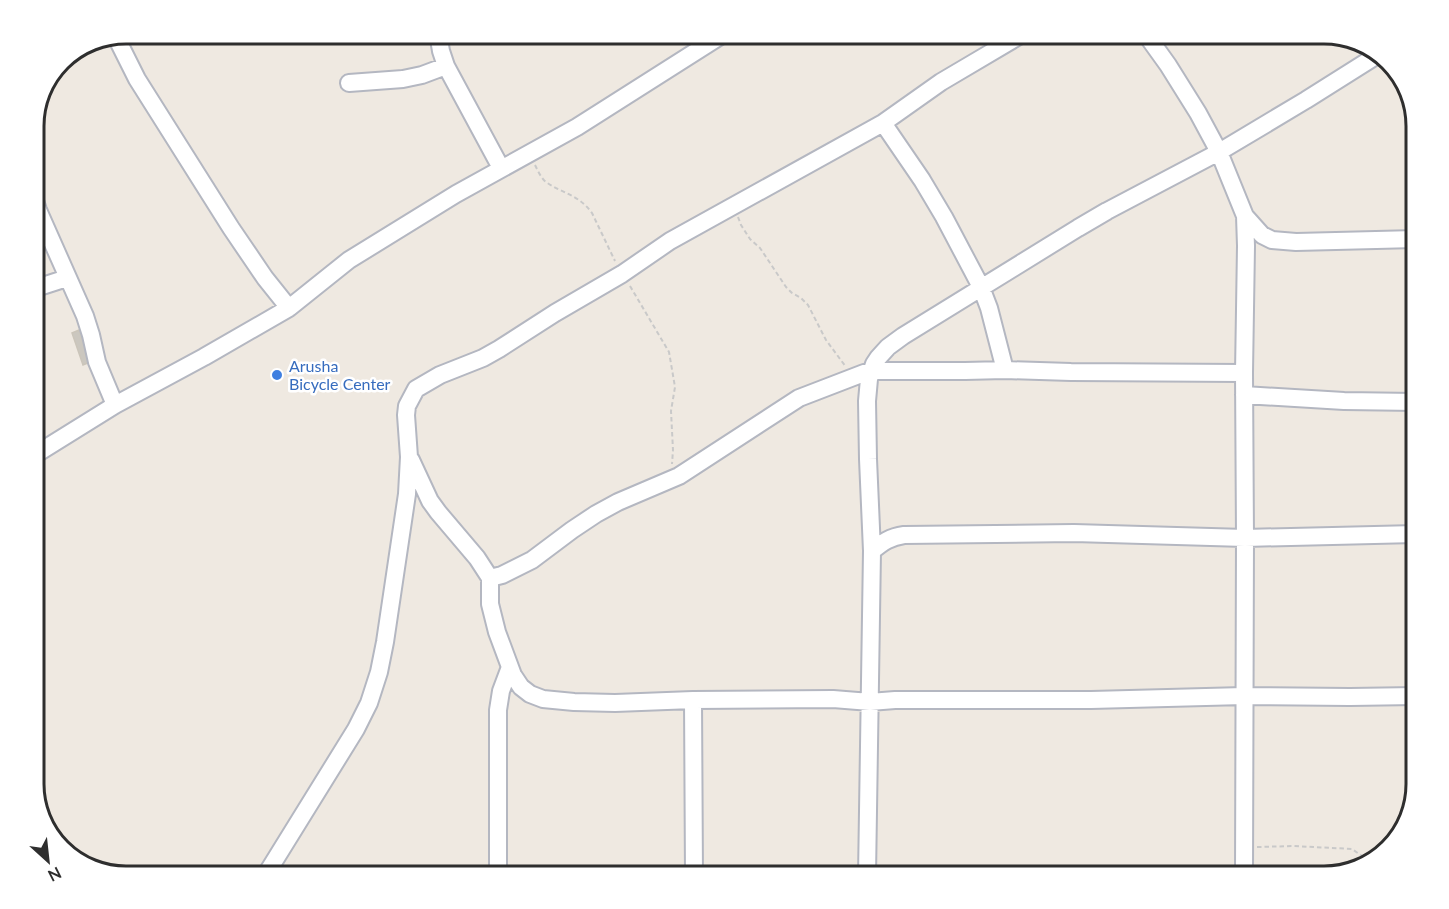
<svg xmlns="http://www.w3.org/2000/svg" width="1449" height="909" font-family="Lato,sans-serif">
<rect width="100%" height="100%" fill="#efe9e1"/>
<path fill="#cbc7bf" stroke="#cbc5ba" stroke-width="1.5" d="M1416,303V335H1414V305Z
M79,330L90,362L83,365L72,333Z
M1413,342H1416V372Z
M1407,614H1416V688H1412Z"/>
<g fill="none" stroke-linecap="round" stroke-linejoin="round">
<g stroke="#b4b7c1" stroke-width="20">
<path id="minor" d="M438,33L441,51L446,66L501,168
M1145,33L1168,65L1198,113L1219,152L1245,216L1246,246L1244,373L1245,538L1244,876
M116,37L137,79L231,228L265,278L289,308
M349,83L403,79L422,75L446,66
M883,123L922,180L944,217L981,287L989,308L1005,370
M33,195L38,210L85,316L91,335L97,362L115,405
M1245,216L1262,235L1272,240L1296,242L1416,239
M33,289L67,278
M1244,395L1344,401L1416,402
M33,456L115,405L204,357L289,308L349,260L456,194L577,127L725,33
M411,460L430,501L438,512L477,558L490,578V604L497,632L513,675L521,687L530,694L543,699L574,702L615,703L693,700L833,699L870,702L895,700H1091L1244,696L1350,697L1416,696
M872,551C883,542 890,537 904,535L1074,533L1245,538L1416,534
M490,578L502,575L532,560L572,530L596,514L618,502L679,476L799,398L864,373L871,371H965L1005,370L1071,372L1244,373
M693,700L694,876
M265,876L356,729L369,703L379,672L385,642L407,494L409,457L406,415L407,406L416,389L440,375L483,358L499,349L555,313L622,274L670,241L883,123L941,82L1024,33
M498,876V710L501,691L510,667
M867,876L872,551L868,459L867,401L869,379L874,364L878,358L888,347L903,336L1078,228L1107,211L1219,152L1306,100L1379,54"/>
</g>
<path stroke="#c9c9c9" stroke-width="2" stroke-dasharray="4.5 3" stroke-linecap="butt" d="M535,165C538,171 541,178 546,182C563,194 578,194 592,213L615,261
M738,217L741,225L750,239L760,248L786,287L792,293L801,298L808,305L826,340L846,367
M630,286L669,352L675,387L671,411L673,450L672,464
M1257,847L1294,846L1352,849L1362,856L1365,865"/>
<use href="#minor" stroke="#fff" stroke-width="16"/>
</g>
<circle fill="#3f7fe0" stroke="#fff" stroke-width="2" cx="277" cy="375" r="6"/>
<g text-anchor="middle" stroke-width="5" stroke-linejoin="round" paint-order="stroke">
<g font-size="16" fill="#366cbe" stroke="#fff" text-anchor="start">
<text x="289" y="372">Arusha<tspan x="289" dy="18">Bicycle Center</tspan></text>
</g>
</g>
<path d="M0 0H1449V909H0ZM126 44H1324A82 82 0 0 1 1406 126V784A82 82 0 0 1 1324 866H126A82 82 0 0 1 44 784V126A82 82 0 0 1 126 44Z" fill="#fff" fill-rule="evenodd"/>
<path fill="none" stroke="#2e2e2e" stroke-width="3" d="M126 44H1324A82 82 0 0 1 1406 126V784A82 82 0 0 1 1324 866H126A82 82 0 0 1 44 784V126A82 82 0 0 1 126 44Z"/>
<g transform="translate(48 861) rotate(153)" stroke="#ffffff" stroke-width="4.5" paint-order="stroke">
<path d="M0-4.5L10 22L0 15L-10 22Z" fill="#2e2e2e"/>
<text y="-9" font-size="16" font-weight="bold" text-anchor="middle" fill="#2e2e2e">N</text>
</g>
</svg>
